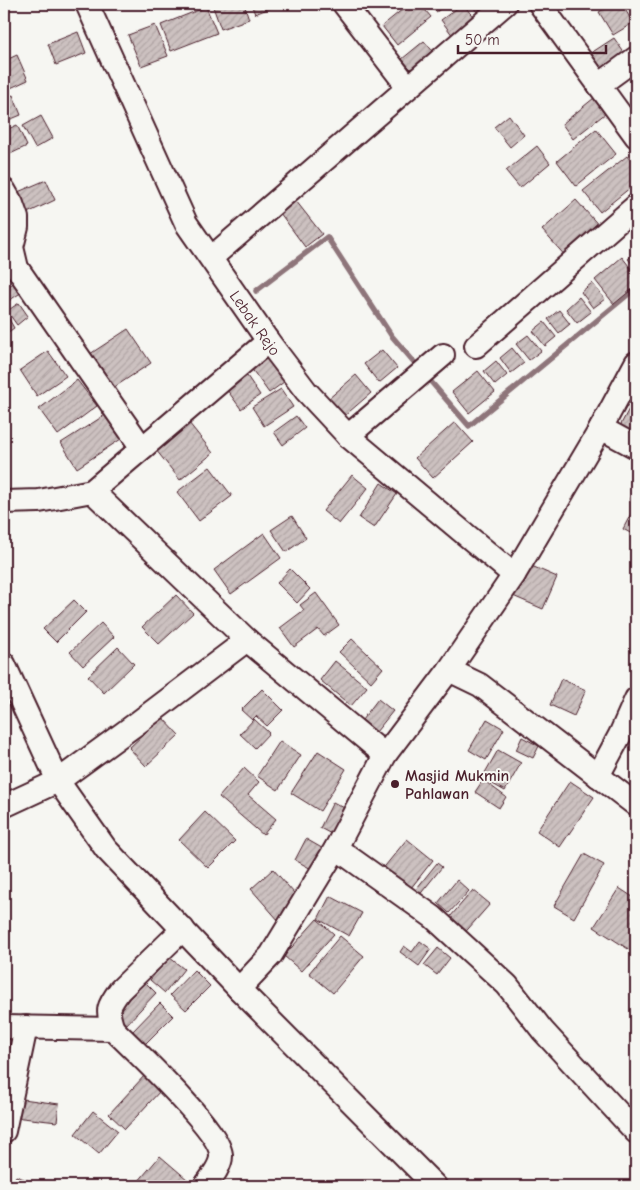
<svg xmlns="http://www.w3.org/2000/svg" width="640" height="1190" font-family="'Comic Neue',sans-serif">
<defs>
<pattern id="building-hatch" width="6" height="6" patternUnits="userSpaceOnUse" patternTransform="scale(1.25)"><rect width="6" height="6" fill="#ccc1c0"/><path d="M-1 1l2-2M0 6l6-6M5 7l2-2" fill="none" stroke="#b1a5a5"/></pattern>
</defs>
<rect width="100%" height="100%" fill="#f6f6f2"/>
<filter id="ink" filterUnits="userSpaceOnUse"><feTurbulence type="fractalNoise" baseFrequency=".02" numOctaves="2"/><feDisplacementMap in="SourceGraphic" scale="10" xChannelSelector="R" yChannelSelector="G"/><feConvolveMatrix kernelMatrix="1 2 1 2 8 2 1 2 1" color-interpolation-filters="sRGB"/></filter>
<g filter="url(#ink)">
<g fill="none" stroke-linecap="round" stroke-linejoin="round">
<path stroke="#8e747a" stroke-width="5.5" d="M256,291L327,237L391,335L420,369
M426,376L469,426L636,288"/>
</g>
<path fill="url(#building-hatch)" stroke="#4a1f2b" d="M212,4H244L249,19L221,29Z
M251,4H274L275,6L255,14Z
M409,4H420L431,17L397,45L382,26Z
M430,4H448L436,12Z
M463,4L478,23L456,40L441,20Z
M471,4H490L477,12Z
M613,4H622L633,23L613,35L599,12Z
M206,7L217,33L171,51L161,25Z
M155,25L168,56L141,66L128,35Z
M78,32L86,53L56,65L48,44Z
M614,38L629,60L606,75L591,53Z
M424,41L436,55L415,74L402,59Z
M17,55L28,80L4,91V61Z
M13,95L21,115L4,122V98Z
M594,98L606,113L573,139L562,124Z
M509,115L524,135L510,147L494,127Z
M41,116L53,138L35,148L23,126Z
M17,125L27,146L4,157V131Z
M596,129L616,154L576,186L557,161Z
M537,146L550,163L520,188L506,171Z
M627,156L636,168V183L600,212L583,191Z
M46,180L55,200L21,216L11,195Z
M576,200L602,229L568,259L542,230Z
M296,201L322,234L305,247L280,213Z
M636,252V268L628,259Z
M622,257L636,275V286L614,304L595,280Z
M15,282L22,292L4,304V289Z
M592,283L605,299L593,308L581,292Z
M579,297L591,312L577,323L566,309Z
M19,303L28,316L17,325L7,311Z
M559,310L570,324L559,333L548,319Z
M5,312L14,328L4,335V313Z
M544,322L556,337L545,346L533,331Z
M128,329L151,363L113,388L90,354Z
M528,335L541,351L529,360L516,344Z
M512,348L524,363L511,373L500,358Z
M382,350L397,368L379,383L364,364Z
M48,351L66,376L37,396L20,370Z
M270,354L288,379L269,393L251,368Z
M496,361L507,375L495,385L484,371Z
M478,371L495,392L469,413L452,392Z
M356,375L371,393L342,418L327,400Z
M247,376L260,395L241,409L227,390Z
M77,380L97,406L58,435L39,409Z
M281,389L293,407L264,426L252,407Z
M634,399L636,400V443L617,432Z
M105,415L121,439L77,468L61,443Z
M296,416L305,428L283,445L274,432Z
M455,422L473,442L433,478L415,458Z
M189,423L213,453L180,480L156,450Z
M210,467L232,496L199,521L177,492Z
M352,475L368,488L339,524L323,511Z
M381,483L397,494L374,528L359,518Z
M636,487V504L630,500Z
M635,506L636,507V536L623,529Z
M292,516L306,538L286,552L271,530Z
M264,533L281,558L231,594L214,570Z
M527,564L557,577L543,609L513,596Z
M290,569L310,589L297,603L277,583Z
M316,593L339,625L324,636L318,629L294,647L280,628L304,610L300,605Z
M176,595L193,613L159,644L142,627Z
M74,600L86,612L56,642L43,629Z
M101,623L114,637L83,666L70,652Z
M352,639L383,668L371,682L339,652Z
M118,647L134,664L104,693L88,676Z
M335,661L367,687L351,706L320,680Z
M561,679L586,690L574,716L550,705Z
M262,689L283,710L267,726L256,716L252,720L241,710Z
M378,699L393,711L376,732L362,720Z
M162,717L179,735L146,766L129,748Z
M254,719L269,733L255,748L240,734Z
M487,719L504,729L486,760L469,750Z
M522,737L539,746L533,758L516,750Z
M280,741L301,755L278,790L257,776Z
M498,750L521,763L505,791L482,778Z
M318,751L346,769L320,811L291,793Z
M244,768L259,782L248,795L276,819L263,835L219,797Z
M483,780L506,797L499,808L475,792Z
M570,781L594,797L560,847L537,831Z
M333,802L350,811L337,837L320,828Z
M205,812L235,841L208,868L179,840Z
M306,839L327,851L315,871L295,860Z
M407,839L433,860L407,893L381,871Z
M584,854L604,865L574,918L554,906Z
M437,863L442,867L418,897L413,893Z
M273,869L301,901L279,921L251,889Z
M457,880L469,891L449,913L438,903Z
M619,888L636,899V954L594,927Z
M473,890L490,904L461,937L445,923Z
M330,896L362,913L349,936L318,919Z
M317,919L334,934L301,971L284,956Z
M340,936L364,956L333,993L309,973Z
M420,941L431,949L419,966L400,952L404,946L412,952Z
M438,948L450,958L437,975L424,965Z
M169,957L184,969L165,993L150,980Z
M194,970L210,986L186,1010L170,995Z
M145,982L156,993L125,1026L113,1015Z
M160,1003L173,1016L143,1046L131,1033Z
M145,1075L161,1090L125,1129L109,1114Z
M16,1098L59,1104L57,1122L14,1117Z
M93,1111L118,1131L99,1154L75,1134Z
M160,1156L195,1186H141L137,1183Z
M16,1176L43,1186H12Z"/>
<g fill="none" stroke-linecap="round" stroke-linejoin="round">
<g stroke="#4a1f2b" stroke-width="26">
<g id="minor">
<path id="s1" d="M87,4L186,223L268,341L306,391L348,436L514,575"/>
<path d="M344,4L408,87"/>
<path d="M540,4L636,136"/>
<path d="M599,85L636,58"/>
<path d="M4,190L12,204L17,218V227L12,247L17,268L142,448"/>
<path d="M211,258L505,4"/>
<path d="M476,346L636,206"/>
<path d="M601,428L636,447"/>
<path d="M348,436L443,355"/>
<path d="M92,491L247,640L385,755"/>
<path d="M4,502L39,501L92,491L268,341"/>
<path d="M4,664L58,781L106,849L239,989L435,1186"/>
<path d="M449,670L480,685L636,805"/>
<path d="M598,776L620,735L636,699"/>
<path d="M4,806L58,781L136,724L247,640"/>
<path d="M336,848L433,917L507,985L543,1031L636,1132"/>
<path d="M239,989L271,955L336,848L385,755L449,670L514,575L601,428L636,363"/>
<path d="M4,1027L113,1029C133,1049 222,1132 221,1156C221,1166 211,1178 205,1186"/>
<path d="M113,1029C106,1010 108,1006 120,990L183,929"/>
<path d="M4,1131L26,1027"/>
</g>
</g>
<use href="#minor" stroke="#f6f6f2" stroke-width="22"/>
</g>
</g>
<circle fill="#4a1f2b" stroke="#f6f6f2" stroke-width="2" cx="395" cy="784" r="5"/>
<g text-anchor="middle" stroke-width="4" stroke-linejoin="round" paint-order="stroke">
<g font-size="16" fill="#4a1f2b" stroke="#f6f6f2">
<text dy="6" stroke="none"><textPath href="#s1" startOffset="362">Lebak Rejo</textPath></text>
</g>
<g font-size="16" font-weight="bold" fill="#4a1f2b" stroke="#f6f6f2" text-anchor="start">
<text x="405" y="781">Masjid Mukmin<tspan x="405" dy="18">Pahlawan</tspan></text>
</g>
</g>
<rect width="640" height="1190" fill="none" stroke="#f6f6f2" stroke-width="20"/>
<rect x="10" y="10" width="620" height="1170" fill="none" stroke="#4a1f2b" stroke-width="2" filter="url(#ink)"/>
<path d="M458 45v8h148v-8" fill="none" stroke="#4a1f2b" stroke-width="2.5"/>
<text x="465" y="45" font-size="15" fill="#4a1f2b" stroke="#f6f6f2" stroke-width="4" paint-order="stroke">50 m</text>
</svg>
